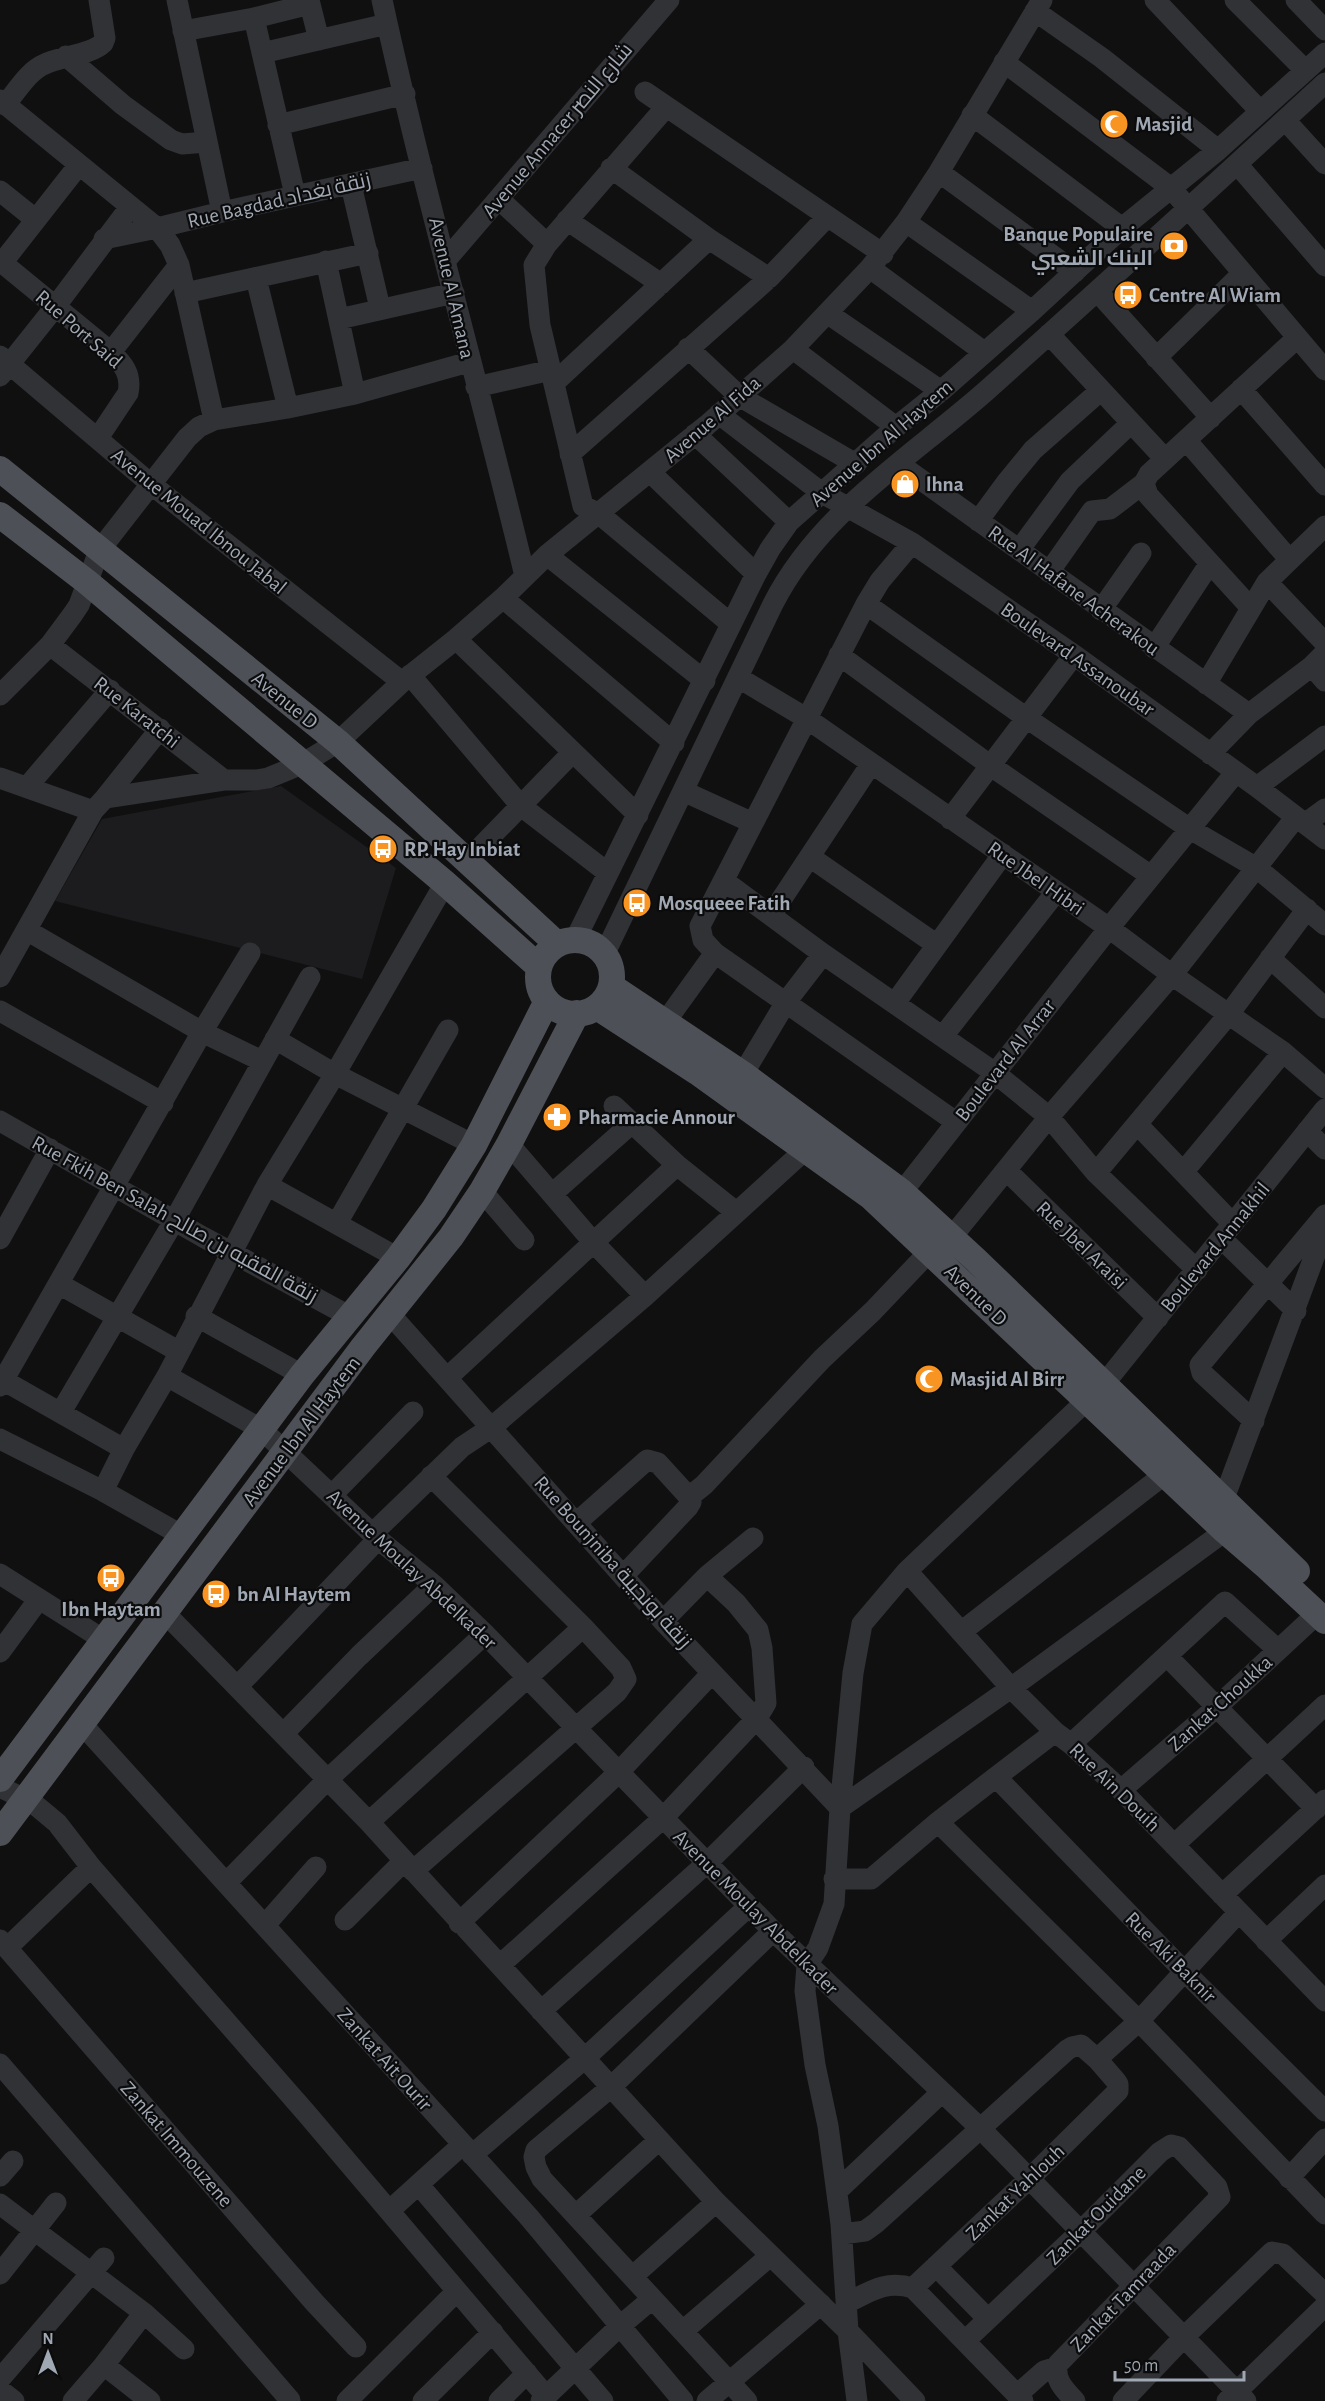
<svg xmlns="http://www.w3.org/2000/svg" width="1325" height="2401" font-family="'Alegreya Sans',Cairo,sans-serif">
<rect width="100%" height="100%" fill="#101011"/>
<path fill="#1c1c1e" d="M281,786L396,868L362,979L55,901L102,819Z"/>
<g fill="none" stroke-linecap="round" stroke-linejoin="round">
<path stroke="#313236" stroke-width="21" d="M177,0L222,212
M382,0C424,193 479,384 525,576
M1155,0L1260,111
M1235,0L1305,70
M1296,0L1325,30
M310,4L319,40
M1035,11L1102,58L1218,150
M183,31L254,18
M262,53L387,24
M66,56L123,105L171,140L182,144L207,142
M1004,62L1171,188L1325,370
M645,92L883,254
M0,100L157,228L222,212L422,168
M5,105C17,91 28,71 45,64C61,56 91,55 103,43L105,38L99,0
M666,107L547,244L534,265L540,325L583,506L598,513L731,624
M972,115L1122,228
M1285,120L1325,164
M278,125L405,94
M1237,164L1325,266
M611,168L709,239L769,278
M939,172L1075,272
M351,185L380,308
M0,191L35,219
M295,195L254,18L310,4L309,0
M499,199L547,244
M567,220L661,284
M906,222L1032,311
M104,239L157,228L170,245L179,265L214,420
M446,260L669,0
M0,261L111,352C123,364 132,374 128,393L98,438
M326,261L355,394
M2,263L78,166
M870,268L984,352
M256,278L288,408
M1097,291L1211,418
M185,293L368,253
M827,313L941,391
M339,319L454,293
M1049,334L1165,459
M688,348L739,396L856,464
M793,349L896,427
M111,352L179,265
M0,356L152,485L402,682
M1156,358L1243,273
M0,376L55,307L130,207
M554,383L709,239
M476,387L551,370
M1241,389L1325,485
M719,414L822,493L912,543L1074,655L1257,787L1325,839
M695,434L789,522
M1186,440L1289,559
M570,454L769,278L827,217
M899,464L1249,714
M650,472L756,574
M978,521L1006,483L1033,450L1100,391
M912,543L880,581L866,604L700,926L703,940L715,953L956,1122
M1019,550L1070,481L1130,424
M547,555L705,681
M1049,572L1092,511L1110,509L1144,483
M1267,582L1325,643
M503,598L674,743
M866,604L1028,719L1190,829L1257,868L1325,925
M1250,607L1148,495L1144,483L1149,474L1297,338
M1101,610L1141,553
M456,639L638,815
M50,645L224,780
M1154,648L1210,563
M839,655L991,766L1151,876
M1312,666L1325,681
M410,675L521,806L608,873
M739,678L806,718L1109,928L1172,975L1283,1052L1325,1088
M1206,684L1267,582L1325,526
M0,695L50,645L73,614L79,605L99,551L187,438L199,427L214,420L288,408L355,394L469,362
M1210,754L1249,714L1312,666L1325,653
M0,778L93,811
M27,787L110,690
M1257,787L1325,736
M683,791L753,823
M105,798L160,729
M950,819L1074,655
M1306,823L1325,809
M810,857L937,945
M468,860L572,753
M724,881L823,954L995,1073L1049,1117L1096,1173L1197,1270
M771,915L871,764
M28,931L202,1032L262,1061
M575,940L756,574L770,549L789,522L896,427L941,391L1032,311L1122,228L1218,150L1325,53
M604,955L773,604C819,513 911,457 986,391C1100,289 1213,186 1325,83
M1270,958L1325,1008
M0,977L93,811L105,798L224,780H256L268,778L302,764L338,742L402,682L456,639L503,598L547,555L707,425L793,349L870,268L906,222L939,172L1042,0
M895,1003L1003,854
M0,1011L163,1103
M666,1021L715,953
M943,1036L1056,892
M275,1039L335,1074L474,1145
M743,1074L786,1002L823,954
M614,1106L677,1165L736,1212
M0,1121L203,1237L349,1316
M1137,1124L1233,1224
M1307,1131L1325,1149
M509,1144L594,1243L645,1296
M1007,1171L1158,1318
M1184,1171L1283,1052
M1096,1173L1229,1014L1307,909
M267,1185L398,1258
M482,1191L524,1240
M902,1192L1109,928L1236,772
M552,1194L631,1124
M337,1223L448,1030
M951,1238L1049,1117L1172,975L1296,817
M0,1239L50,1149
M1222,1239L1296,1311
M59,1284L178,1351
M389,1313L663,1621L840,1808L1011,1688L1225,1531
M196,1316L302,1375
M167,1376L261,1429L378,1539L434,1585L485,1634L773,1931L981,2129L1246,2401
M447,1378L677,1165
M3,1380L124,1449
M0,1386L202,1032L250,953
M61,1412L174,1221L310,977
M1254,1421L1202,1373L1200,1365L1325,1215
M0,1439L103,1491L183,1536
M103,1491L124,1449L167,1376L267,1185L335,1074L445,883
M332,1495L413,1412
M689,1497L704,1485L822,1359L873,1311L930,1251
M1223,1501L1325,1228
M576,1523L647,1460L658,1463L689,1497L691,1502L688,1507L623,1576
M373,1533L462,1447L492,1427L645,1296L805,1150
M907,1571L1011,1688L1055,1732L1071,1744L1121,1790L1325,2001
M0,1574L104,1640
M707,1576L753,1538
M164,1612L369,1822L716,2202L848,2331L915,2401
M961,1632L1165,1474
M0,1652L39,1599
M1167,1656L1316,1809
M237,1687L378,1539
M80,1722L528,2216L683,2401
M284,1733L359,1656L434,1585
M1071,1744L1225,1602L1278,1650
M996,1777L1055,1732
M0,1787L33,1803L57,1823L91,1867L307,2114L546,2396
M1121,1790L1217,1707L1317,1614
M369,1822L583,1627
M938,1822L1139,2021L1325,2214
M1174,1845L1325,1705
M413,1871L617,1692L626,1679L621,1668L583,1627L431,1476
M834,1879H871L938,1822L996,1777L1183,1970L1325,2111
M227,1882L327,1780L485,1634
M1222,1895L1325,1800
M345,1920L404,1861
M459,1923L618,1773L712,1673
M265,1925L316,1867
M0,1940L314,2302L356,2347
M1266,1941L1325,1885
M7,1948L91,1867
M500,1965L663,1818L757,1718L766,1703L762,1648L758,1630L736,1603L707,1576L663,1621
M541,2011L707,1863L804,1767
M1097,2059L1139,2021L1239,1912
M0,2064L290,2400
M472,2155L584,2059L749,1906
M0,2176L13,2161
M1289,2178L1325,2139
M419,2185L603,2401
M837,2191L942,2092
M0,2204L144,2313L184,2349
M389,2211L462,2145
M576,2215L659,2140
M842,2234L865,2231L876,2223L1067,2050L1072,2047L1081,2045L1097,2059L1116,2081L1118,2084V2091L1030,2178L913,2288
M936,2266L988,2319
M0,2274L56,2203
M633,2276L716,2202
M847,2303C871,2291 886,2280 913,2288L1023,2401
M683,2331L770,2256
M965,2341L1081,2231L1160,2152L1171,2145L1179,2147L1217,2187L1220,2197L1058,2364C1053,2379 1065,2390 1075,2401
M104,2365L150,2401
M0,2379L104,2258
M0,2390L14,2401
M1017,2395L1044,2371L1057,2367
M73,2401L104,2365L144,2313
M347,2401L457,2291
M423,2401L493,2332
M499,2401L527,2373
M541,2401L620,2326L652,2299
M707,2401L821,2304
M747,2401L542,2179L536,2167L534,2157L536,2150L610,2088L773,1931
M857,2401L848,2331L841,2224L828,2126L815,2065L805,1991L807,1965L818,1948L834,1904L840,1808L853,1673L862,1624L907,1571L1104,1384L1325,1109
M1123,2401L1184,2337L1272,2252L1283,2254L1325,2294
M1227,2401L1325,2306"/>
<path stroke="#4d5056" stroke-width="26" d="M0,469L338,742L557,944
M0,515L87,582L445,883L539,967
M538 977a37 37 0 1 1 74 0a37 37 0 1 1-74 0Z
M611,986L743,1074L902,1192L976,1260L1297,1571
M597,1007L697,1072L871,1197L1225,1531L1268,1568L1325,1621
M0,1779L302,1375L398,1258L434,1209L474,1145L547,1001
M0,1833L363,1347L451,1237L482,1191L509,1144L577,1013"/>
</g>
<defs>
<g id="mosque-disc" transform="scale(1.5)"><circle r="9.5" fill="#f79422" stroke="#0b0b0c"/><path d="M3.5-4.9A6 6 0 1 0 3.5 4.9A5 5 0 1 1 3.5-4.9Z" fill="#fff"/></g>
<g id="bank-disc" transform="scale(1.5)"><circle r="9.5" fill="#f79422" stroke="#0b0b0c"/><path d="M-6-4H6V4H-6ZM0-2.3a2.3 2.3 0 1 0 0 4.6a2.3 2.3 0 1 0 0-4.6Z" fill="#fff"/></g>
<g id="bus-disc" transform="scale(1.5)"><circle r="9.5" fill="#f79422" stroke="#0b0b0c"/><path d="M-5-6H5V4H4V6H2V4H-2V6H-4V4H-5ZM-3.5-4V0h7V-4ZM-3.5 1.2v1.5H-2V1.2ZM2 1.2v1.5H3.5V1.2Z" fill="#fff"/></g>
<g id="shop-disc" transform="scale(1.5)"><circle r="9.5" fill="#f79422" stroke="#0b0b0c"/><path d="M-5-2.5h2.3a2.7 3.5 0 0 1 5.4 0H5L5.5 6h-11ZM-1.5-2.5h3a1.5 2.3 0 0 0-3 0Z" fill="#fff"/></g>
<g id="pharmacy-disc" transform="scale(1.5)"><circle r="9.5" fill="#f79422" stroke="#0b0b0c"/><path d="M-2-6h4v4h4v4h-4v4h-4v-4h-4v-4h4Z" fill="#fff"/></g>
</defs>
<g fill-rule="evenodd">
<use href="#mosque-disc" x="1114" y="124"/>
<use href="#bank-disc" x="1174" y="246"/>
<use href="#bus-disc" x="1128" y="295"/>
<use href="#shop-disc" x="905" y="484"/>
<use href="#bus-disc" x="383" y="849"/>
<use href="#bus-disc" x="637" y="903"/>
<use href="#pharmacy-disc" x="557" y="1117"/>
<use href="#mosque-disc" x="929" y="1379"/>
<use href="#bus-disc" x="111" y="1578"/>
<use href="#bus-disc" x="216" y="1594"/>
</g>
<g text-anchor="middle" stroke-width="4.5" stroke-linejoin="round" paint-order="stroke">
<g font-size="21" font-weight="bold" fill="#a0a8b3" stroke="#0b0b0c" text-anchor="start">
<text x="1135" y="131">Masjid</text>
<text x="1153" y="241" text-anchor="end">Banque Populaire<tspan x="1153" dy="24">البنك الشعبي</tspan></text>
<text x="1149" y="302">Centre Al Wiam</text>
<text x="926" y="491">lhna</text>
<text x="404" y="856">RP. Hay Inbiat</text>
<text x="658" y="910">Mosqueee Fatih</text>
<text x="578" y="1124">Pharmacie Annour</text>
<text x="950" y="1386">Masjid Al Birr</text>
<text x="237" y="1601">bn Al Haytem</text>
<text x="111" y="1616" text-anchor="middle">Ibn Haytam</text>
</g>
<g font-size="21" fill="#a0a8b3" stroke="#0b0b0c">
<text transform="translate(557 130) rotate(-50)" y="7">Avenue Annacer شارع النصر</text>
<text transform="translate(279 200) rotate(-13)" y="7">Rue Bagdad زنقة بغداد</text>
<text transform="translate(452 288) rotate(77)" y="7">Avenue Al Amana</text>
<text transform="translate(79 329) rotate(41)" y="7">Rue Port Said</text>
<text transform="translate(712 419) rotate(-41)" y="7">Avenue Al Fida</text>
<text transform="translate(881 443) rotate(-41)" y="7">Avenue Ibn Al Haytem</text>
<text transform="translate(199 521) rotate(39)" y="7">Avenue Mouad Ibnou Jabal</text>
<text transform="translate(1074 590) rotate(36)" y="7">Rue Al Hafane Acherakou</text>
<text transform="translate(1078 659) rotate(35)" y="7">Boulevard Assanoubar</text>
<text transform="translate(285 700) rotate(39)" y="7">Avenue D</text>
<text transform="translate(137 712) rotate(38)" y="7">Rue Karatchi</text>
<text transform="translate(1036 878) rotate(35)" y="7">Rue Jbel Hibri</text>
<text transform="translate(1005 1060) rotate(-52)" y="7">Boulevard Al Arrar</text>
<text transform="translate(175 1219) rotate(29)" y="7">Rue Fkih Ben Salah زنقة الفقيه بن صالح</text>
<text transform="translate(1082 1245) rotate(44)" y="7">Rue Jbel Araisi</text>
<text transform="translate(1215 1247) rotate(-51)" y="7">Boulevard Annakhil</text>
<text transform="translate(976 1295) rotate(44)" y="7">Avenue D</text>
<text transform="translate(301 1431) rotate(-53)" y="7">Avenue Ibn Al Haytem</text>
<text transform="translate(613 1562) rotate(48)" y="7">Rue Bounjniba زنقة بونجيبة</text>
<text transform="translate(412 1569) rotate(43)" y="7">Avenue Moulay Abdelkader</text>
<text transform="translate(1220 1703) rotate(-42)" y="7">Zankat Choukka</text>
<text transform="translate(1115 1787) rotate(44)" y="7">Rue Ain Douih</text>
<text transform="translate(756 1912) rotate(45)" y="7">Avenue Moulay Abdelkader</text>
<text transform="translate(1171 1957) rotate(45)" y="7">Rue Aki Baknir</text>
<text transform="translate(385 2059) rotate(48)" y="7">Zankat Ait Ourir</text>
<text transform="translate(177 2144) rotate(49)" y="7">Zankat Immouzene</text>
<text transform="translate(1015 2192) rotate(-44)" y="7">Zankat Yahlouh</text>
<text transform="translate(1096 2215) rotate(-45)" y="7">Zankat Ouidane</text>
<text transform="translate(1123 2297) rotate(-46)" y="7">Zankat Tamraada</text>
</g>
</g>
<g transform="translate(48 2353)" stroke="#0b0b0c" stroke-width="4.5" paint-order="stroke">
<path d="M0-4.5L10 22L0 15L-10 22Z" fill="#a0a8b3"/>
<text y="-9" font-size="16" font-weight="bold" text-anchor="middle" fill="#a0a8b3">N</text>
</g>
<path d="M1115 2371v9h129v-9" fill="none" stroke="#a0a8b3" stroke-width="3"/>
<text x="1124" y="2371" font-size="18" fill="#a0a8b3" stroke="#0b0b0c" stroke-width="4.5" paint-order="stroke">50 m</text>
</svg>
